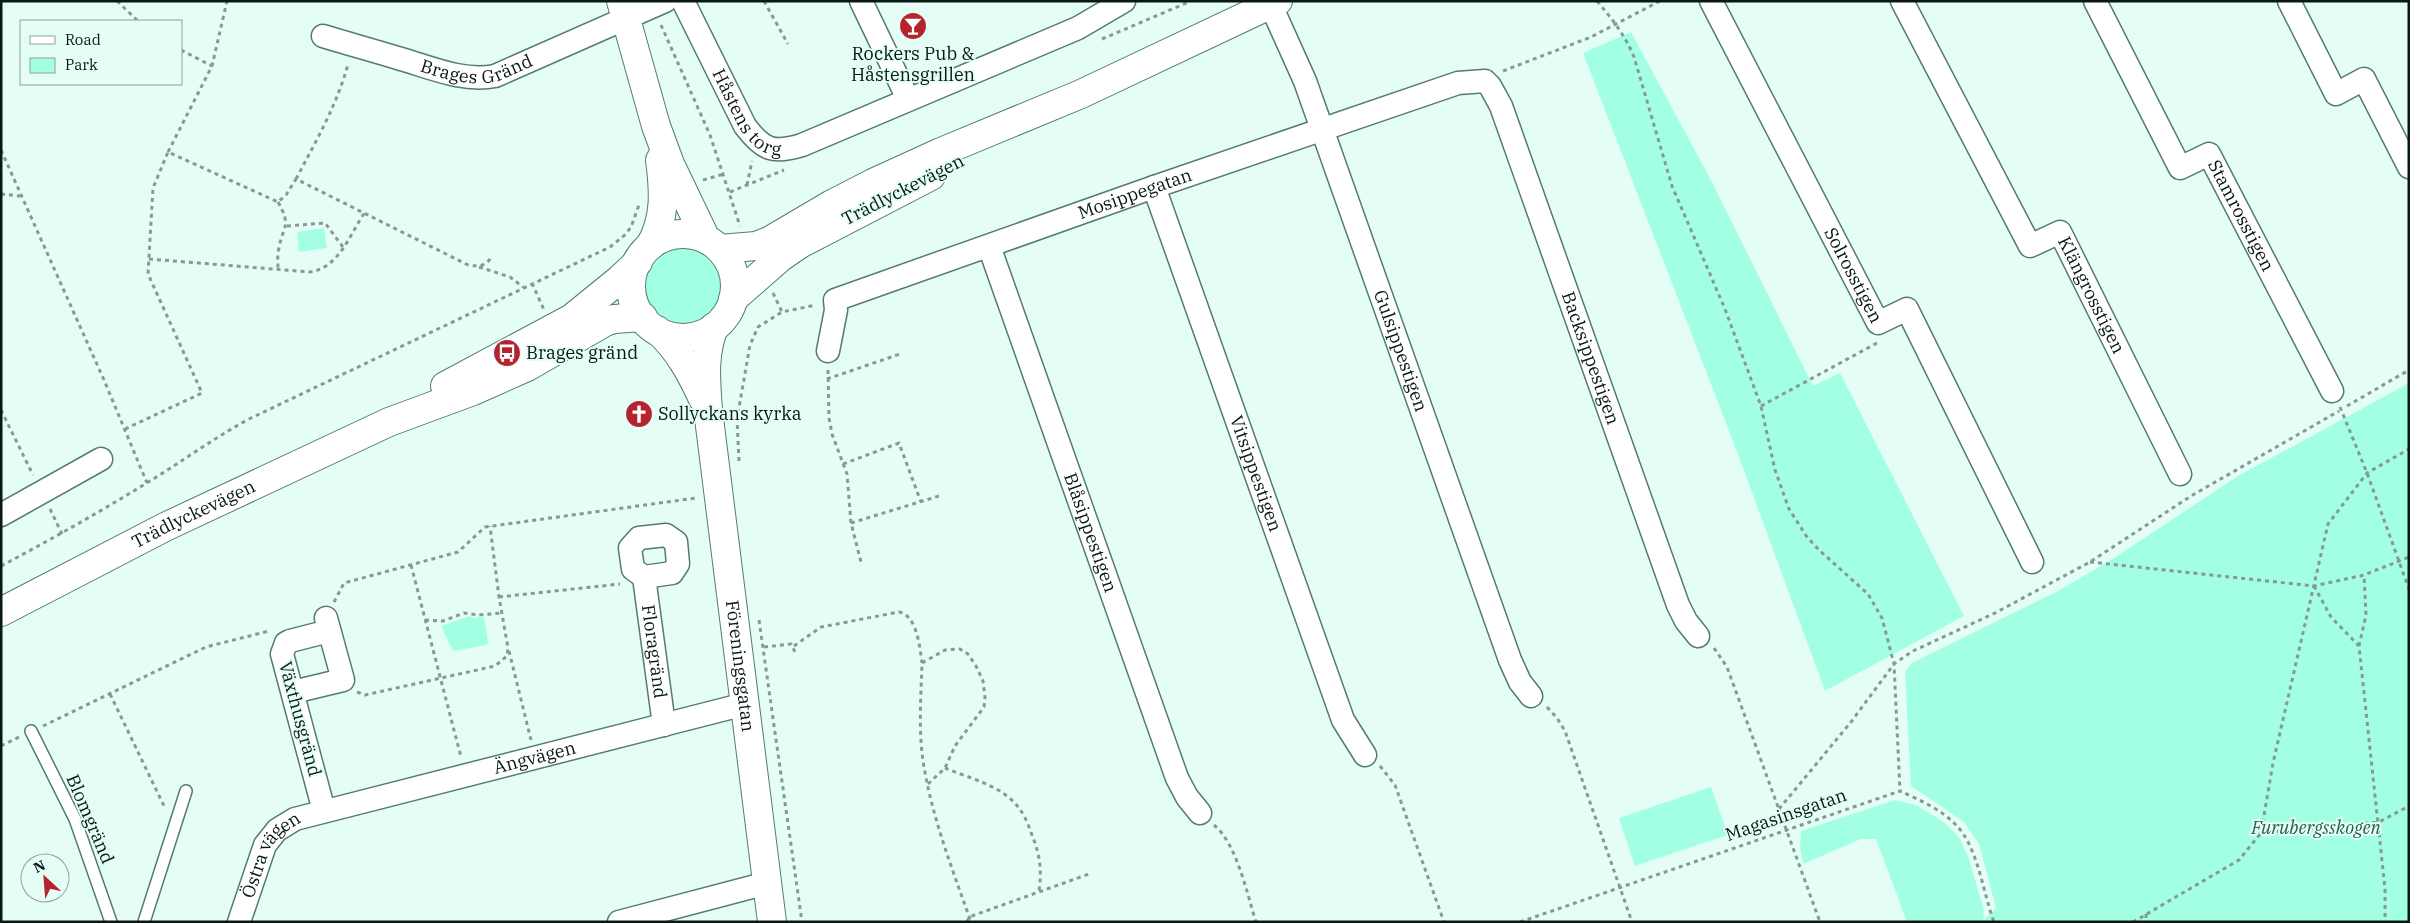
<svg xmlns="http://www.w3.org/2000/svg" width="2410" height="923" font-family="'IBM Plex Serif',serif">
<rect width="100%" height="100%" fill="#e5fef5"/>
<path fill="#a3ffe3" d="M1631,32L1712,182L1813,386L1840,373L1964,616L1825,691L1736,449L1583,53Z
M324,228L327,248L299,252L297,232Z
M642 284a40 40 0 1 1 80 0a40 40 0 1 1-80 0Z
M2409,383V922H1907L1876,839H1861L1803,864L1800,847L1801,831L1895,800L1916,805L1944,822L1959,837L1968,856L1984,910L1983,921L1996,908L1979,844L1964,822L1911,786L1905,672L1912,663L1926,656L2058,591L2111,560L2238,476Z
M470,616L473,618L484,617L488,642L487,645L453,651L441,626Z
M1711,787L1728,835L1635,866L1619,818Z"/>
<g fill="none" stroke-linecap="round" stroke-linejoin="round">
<g stroke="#547b6f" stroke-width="14">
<path id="service" d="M31,731L75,819L111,922
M144,922L186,791"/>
</g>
<g stroke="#547b6f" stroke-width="25">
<g id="minor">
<path id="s1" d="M683,1L745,126C763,150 773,154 802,145L1078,28L1124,1"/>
<path d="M861,1L908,99"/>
<path id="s2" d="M1269,1L1305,81L1510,660L1520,682L1531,696"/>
<path id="s3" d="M1711,1L1878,323L1907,309L2032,562"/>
<path id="s4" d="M1902,1L2030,246L2060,232L2180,474"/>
<path id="s5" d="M2095,1L2180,168L2209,154L2332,391"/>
<path d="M2289,1L2336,94L2364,79L2409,167"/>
<path id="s6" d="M323,36C349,44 375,51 401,59C432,68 463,82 495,76L665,1"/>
<path id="s7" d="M1154,187L1343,720L1365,755"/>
<path id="s8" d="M989,246L1177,778L1187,797L1200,813"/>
<path id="s9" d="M828,351L836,310L835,300L1154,187L1458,83L1485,81L1490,86L1501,106L1678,605L1686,621L1698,636"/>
<path d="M1,515L101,459"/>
<path id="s10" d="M644,577L672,573L678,564L676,542L666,535L639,538L630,548L633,569L644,577L664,725"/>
<path d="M293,692L343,680L326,618"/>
<path d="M324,811L282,654L286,643L290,641L329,631"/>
<path id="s11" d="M239,922L265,845L277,830L295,819L745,704"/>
<path d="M619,922L767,883"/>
</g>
</g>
<g stroke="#547b6f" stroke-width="30">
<g id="tertiary">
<path d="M621,1L656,126L670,164L706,239"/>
<circle cx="683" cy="286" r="52"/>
<path d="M650,246C666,218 664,191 660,160"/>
<path d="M720,249L756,246L769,241L832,204L873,183L941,152L1081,94L1278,1"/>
<path d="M733,299L781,257L800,244L931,176"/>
<path id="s12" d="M714,327C703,355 706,381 708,410L772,922"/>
<path d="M657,330C678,349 691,373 703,399"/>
<path d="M445,386L572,318L620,279L638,262"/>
<path id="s13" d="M1,612L165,527L389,422L473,391L527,367L605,322L614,319L643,317"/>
</g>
</g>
<path stroke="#859a93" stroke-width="3" stroke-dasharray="4 4" stroke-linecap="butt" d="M117,1L138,21
M764,1L788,44
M1597,1C1612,19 1625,35 1634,57L1672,186L1725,309L1761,406L1775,470L1789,509L1807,537L1819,550L1868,594L1882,618L1894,664L1900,791
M661,25L710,135L740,226
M1102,39L1191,1
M181,50L212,66
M1503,71L1591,37L1660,1
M1,150L104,380L147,483
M168,152L212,66L227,1
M296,179C316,141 337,105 348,64
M703,180L724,174
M747,185L752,161
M730,192L784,170
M1,194L20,196
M278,202C292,227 283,225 279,248C277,255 278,262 278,269
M287,226L325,223L343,247
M149,259L310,272C339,268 350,234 365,212
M479,267L510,277L523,287
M532,283L544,310
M773,293L782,312L816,305
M828,370L829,418L832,434L847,474L851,523L861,562
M827,379L900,354
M1761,406L1877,343
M2347,406L2409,370
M2340,407L2367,473L2409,589
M1,410L33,475
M125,429L202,393L148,274L153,188L168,152L278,202L286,195L296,179L468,265C480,267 486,266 492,256
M739,461L737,419L750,345L758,327L782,312
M843,464L899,443L921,502
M50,509L62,534
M851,523L939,496
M2090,562L2314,586L2364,575L2409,557
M411,565L461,757
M1,566C50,540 98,513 145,484C180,463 212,439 249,419L610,247L626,234L631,227L639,205
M2314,586L2331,617L2359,646L2385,889V922
M499,597L620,584
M334,602L344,583L458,552L485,527L696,498
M425,620L443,621L464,613L478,615L502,613
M759,620L802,922
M794,646L821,627L899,612C917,615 920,648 922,663
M2359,646L2366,615L2364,575
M764,647L791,644L795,652
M1714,648L1727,667L1820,922
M509,651L531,740
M357,692L365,695L495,666L507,656L508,648L499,597L490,526
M110,694L165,808
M1547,707L1557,718L1565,731L1632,922
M43,726L206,647L269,631
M1,746L19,737
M1380,766L1395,785L1444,922
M945,768C971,779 1005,786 1021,811C1026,818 1029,827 1032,835C1040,855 1042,870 1039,891
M928,784L945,768L955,746L984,707L985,697L983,681L976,666L968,654L960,649L945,650L922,663C921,697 918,733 924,767C933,820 953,871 971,922
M1779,809L1851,722L1894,664L1913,651L1995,613L2090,562L2191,496L2339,411
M1214,825C1237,844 1247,894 1256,922
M2261,833L2379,822L2409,806
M2146,914V922
M967,922L969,917L1089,874
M1520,922L1900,791C1918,799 1942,810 1956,825C1978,847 1983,893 1994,922
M2133,922L2239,860L2261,833L2273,763L2328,524L2367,473L2409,449"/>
<use href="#service" stroke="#fff" stroke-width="11"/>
<use href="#minor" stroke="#fff" stroke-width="22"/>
<use href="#tertiary" stroke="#fff" stroke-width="28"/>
</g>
<defs>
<g id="bar-disc" transform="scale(1.4375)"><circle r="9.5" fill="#b5232e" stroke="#e5fef5"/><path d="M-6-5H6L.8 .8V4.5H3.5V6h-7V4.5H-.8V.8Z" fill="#fff"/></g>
<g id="bus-disc" transform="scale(1.4375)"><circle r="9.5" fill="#b5232e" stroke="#e5fef5"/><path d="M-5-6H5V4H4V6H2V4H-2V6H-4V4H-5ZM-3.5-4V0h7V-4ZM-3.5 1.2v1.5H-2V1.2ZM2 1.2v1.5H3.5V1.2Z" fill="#fff"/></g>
<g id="church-disc" transform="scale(1.4375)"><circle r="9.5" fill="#b5232e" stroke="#e5fef5"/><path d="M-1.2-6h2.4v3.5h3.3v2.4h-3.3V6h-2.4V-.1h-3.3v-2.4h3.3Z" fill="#fff"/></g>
</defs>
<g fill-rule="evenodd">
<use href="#bar-disc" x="913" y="26"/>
<use href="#bus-disc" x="507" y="353"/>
<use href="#church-disc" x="639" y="414"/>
</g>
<g text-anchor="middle" stroke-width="4" stroke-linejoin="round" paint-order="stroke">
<g font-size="18" fill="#081813" stroke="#e5fef5" text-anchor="start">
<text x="913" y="60" text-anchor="middle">Rockers Pub &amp;<tspan x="913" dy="21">Håstensgrillen</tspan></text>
<text x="526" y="359">Brages gränd</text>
<text x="658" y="420">Sollyckans kyrka</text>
</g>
<g font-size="18" fill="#081813" stroke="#e5fef5">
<text dy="6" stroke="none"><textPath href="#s6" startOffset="160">Brages Gränd</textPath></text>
<text dy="6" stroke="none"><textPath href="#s1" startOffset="131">Håstens torg</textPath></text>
<text transform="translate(903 190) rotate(-27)" y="6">Trädlyckevägen</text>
<text dy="6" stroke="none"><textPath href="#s9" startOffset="370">Mosippegatan</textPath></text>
<text dy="6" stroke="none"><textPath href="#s5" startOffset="289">Stamrosstigen</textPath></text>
<text dy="6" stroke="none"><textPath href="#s3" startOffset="309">Solrosstigen</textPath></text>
<text dy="6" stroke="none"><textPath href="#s4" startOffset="380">Klängrosstigen</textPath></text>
<text dy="6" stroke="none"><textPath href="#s2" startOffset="374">Gulsippestigen</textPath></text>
<text dy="6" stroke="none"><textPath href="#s9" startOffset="1036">Backsippestigen</textPath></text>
<text dy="6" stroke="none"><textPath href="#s7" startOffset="304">Vitsippestigen</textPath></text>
<text dy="6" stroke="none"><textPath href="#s13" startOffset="216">Trädlyckevägen</textPath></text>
<text dy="6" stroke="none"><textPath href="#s8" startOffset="304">Blåsippestigen</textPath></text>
<text dy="6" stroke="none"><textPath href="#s10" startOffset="224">Floragränd</textPath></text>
<text dy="6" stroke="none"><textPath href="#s12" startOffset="342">Föreningsgatan</textPath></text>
<text transform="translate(300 719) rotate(75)" y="6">Växthusgränd</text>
<text dy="6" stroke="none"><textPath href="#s11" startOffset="369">Ängvägen</textPath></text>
<text transform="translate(1786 815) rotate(-19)" y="6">Magasinsgatan</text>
<text transform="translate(90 819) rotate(67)" y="6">Blomgränd</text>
<text dy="6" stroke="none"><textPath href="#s11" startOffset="76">Östra vägen</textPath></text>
</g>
<g font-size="18" font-style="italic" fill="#2a5e50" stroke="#e5fef5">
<text x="2316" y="834">Furubergsskogen</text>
</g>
</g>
<rect width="2410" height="923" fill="none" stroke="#081813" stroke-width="5"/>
<rect x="20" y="20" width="162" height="65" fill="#e5fef5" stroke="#8da29b"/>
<rect x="30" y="36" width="25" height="8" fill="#ffffff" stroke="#8da29b"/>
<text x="65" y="45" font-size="15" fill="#081813">Road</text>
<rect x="30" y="58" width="25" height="15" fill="#a3ffe3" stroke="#8da29b"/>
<text x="65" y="70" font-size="15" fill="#081813">Park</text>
<g transform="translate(45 878) rotate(334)"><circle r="24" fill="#e5fef5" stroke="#8da29b"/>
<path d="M0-4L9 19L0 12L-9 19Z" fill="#b5232e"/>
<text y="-8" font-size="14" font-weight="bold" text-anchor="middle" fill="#081813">N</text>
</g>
</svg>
